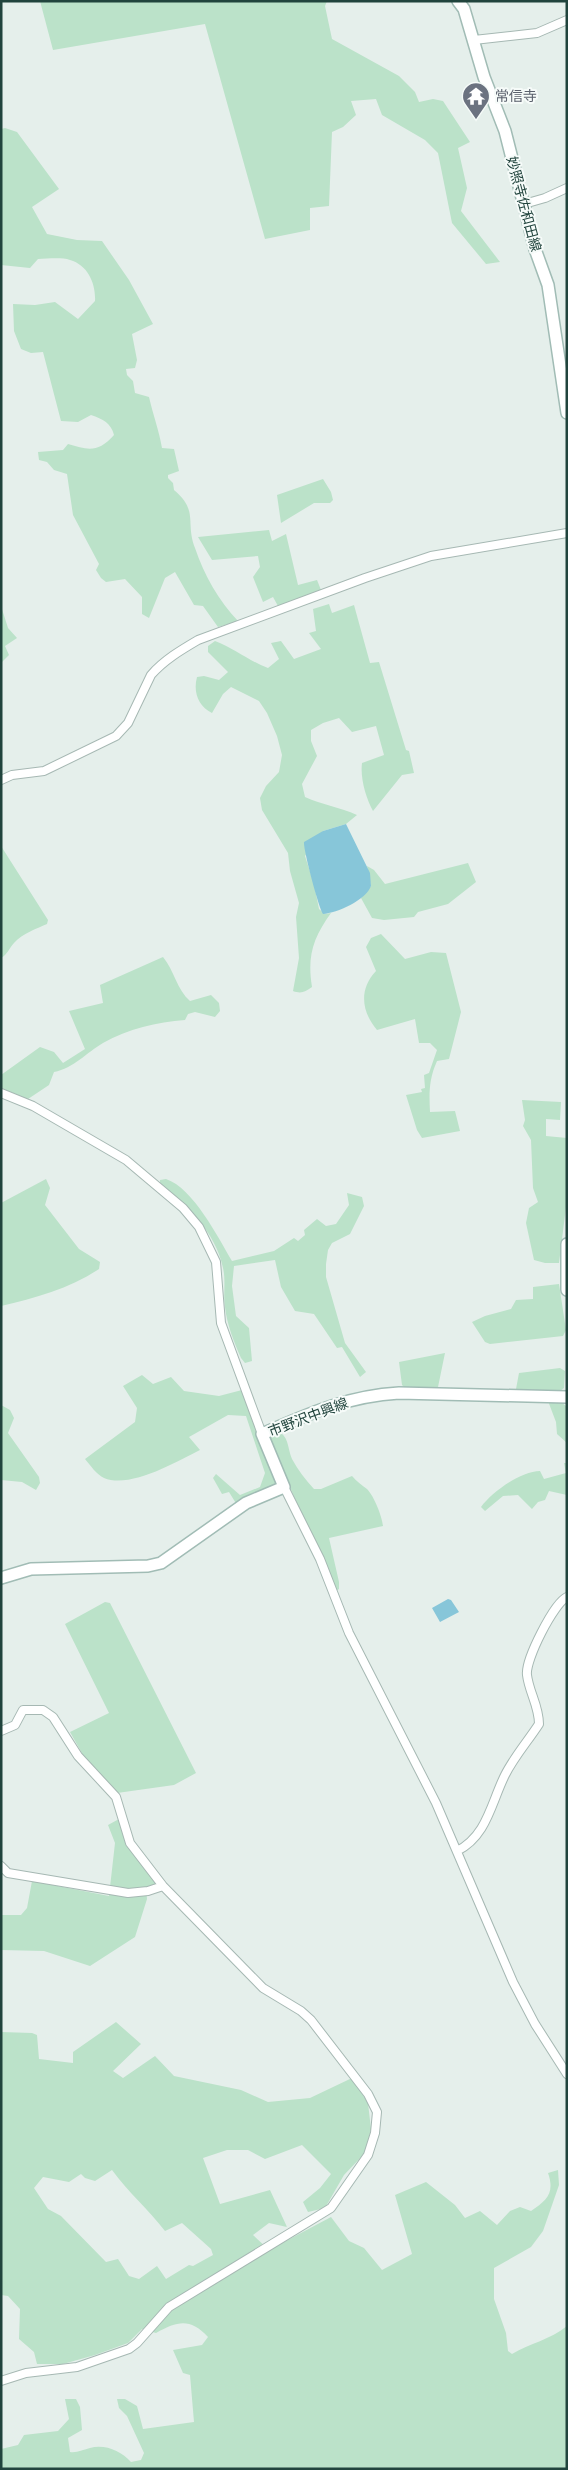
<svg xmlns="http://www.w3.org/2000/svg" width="568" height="2470" font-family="Inter,'Noto Sans JP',sans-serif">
<rect width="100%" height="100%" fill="#e5efeb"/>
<path fill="#bbe2c9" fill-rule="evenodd" d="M40,1H327L325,6L332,39L399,76L415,92L419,102L433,99L443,101L470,142L458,148L467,188L461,211L500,262L486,264L452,223L438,153L425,140L382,115L376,99L351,101L356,115L343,127L332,132L329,206L310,208V230L265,239L205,24L53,50Z
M5,128L17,132L59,189L32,207L47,234L77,240L102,241L129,280L153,324L132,334L137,360L135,368L126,369L127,375L133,381L135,393L149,397C153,415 159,430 162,448L174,449L179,471L168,475V478L173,483L174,490C199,511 185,522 195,548C204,575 219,601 238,621L218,627L203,606L194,605L175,572L165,578L149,618L142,614V597L125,579L106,582L101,578L96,570L99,564L73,515L67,474L54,470L47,462L39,460L38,452L63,450L68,444C88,450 98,453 114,435C111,423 103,419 91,415L78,422L61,421L43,352L31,353L21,349L14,331L13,304L35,305L55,302L78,319L95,301C96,284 88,265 70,260C61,257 47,259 38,259L30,268L1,265V129Z
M323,479L331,492L333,500L330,503H314L281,523L277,495Z
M269,530L272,541L286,534L298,585L317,580L321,590L278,606L273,597L263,602L253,577L260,567L258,556L212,560L198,537Z
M329,604L332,613L354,605L370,663L379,662L406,750L409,751L414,773L402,775L373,811C366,798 360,778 362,763L384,755L376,726L352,732L339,718L323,723L311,730V741L317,756L302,784L305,797C322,805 340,807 357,815L346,824L323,831L305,856L314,884L319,909L325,914L331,913C313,938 307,956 312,987C305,992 301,994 293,991L299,958L296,917L299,903L290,871L288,853L262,810L260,798L266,786L279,772L282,755L277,736L267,713L259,701L231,687L223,694L212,713C198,706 193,692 197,677L204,676L219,680L228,672L208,652V646L215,641C234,648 249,661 268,668L279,659L271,643L281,641L294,659L321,649L309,633L316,631L313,609Z
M1,606L8,628L17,638L5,646L9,655L1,663Z
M1,846L48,920L47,924C36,929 23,933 14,943C9,948 8,954 1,958Z
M468,863L476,882L448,904L418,912L414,917L384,920L372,918L361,898L371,886L367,866L374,870L385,884Z
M381,934L405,959L431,952L446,953L461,1012L449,1059L437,1061C429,1079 429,1093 430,1112L455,1111L460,1131L422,1138L417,1130L406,1095L422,1092L421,1089L425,1088L424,1075L429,1073L437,1050L430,1043H419L415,1019L377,1030C361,1011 359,989 376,971L366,947L371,938Z
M163,957C174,970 177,990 190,1001L211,995L219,1003L220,1011L215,1017L195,1012L188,1014L185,1020C157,1022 128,1029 103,1043C86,1053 74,1068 54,1072L49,1085L28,1099L1,1088V1075L40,1047L54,1052L63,1063L85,1049L69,1011L103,1003L100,985Z
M522,1100L561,1102L560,1120L546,1119V1136L567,1138V1199L559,1263H545L534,1260L526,1223L529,1208L538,1202L533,1188L531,1140L523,1126L525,1120Z
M46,1179L50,1188L45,1205L79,1249L100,1262L99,1269C71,1288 35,1298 1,1306V1203Z
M166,1179C193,1188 218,1237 232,1261L274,1251L294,1238L298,1241L305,1235L304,1230L317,1219L326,1226L336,1224L349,1205L347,1193L362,1197L364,1206L350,1234L332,1243L328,1250L326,1264V1277L345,1343L366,1372L360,1377L342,1347L337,1348L314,1314L295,1311L281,1287L275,1260L234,1266L232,1286L236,1316L249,1328L252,1361L245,1363L241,1358C234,1342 227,1325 225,1307C223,1294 226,1281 223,1268C216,1232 186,1205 160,1183V1180Z
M559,1284L566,1330L563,1336L490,1344L485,1342L472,1322L485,1316L511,1309L516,1300L533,1299V1287Z
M445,1353L438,1387L406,1389L402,1385L399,1362Z
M560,1368L565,1371L564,1388L560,1391L516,1389L519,1373Z
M142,1375L153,1384L171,1377L184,1391L219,1396L242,1390L281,1484L237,1505L229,1492L222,1494L213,1478L216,1474L240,1495L260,1487L265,1473L246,1416L228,1415L189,1437L200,1450C176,1462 130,1489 104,1478C97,1475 90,1465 85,1459L135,1422L137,1408L123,1386Z
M548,1401L561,1402L566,1406L567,1443L557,1434L556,1422Z
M1,1405L10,1410L14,1418L8,1433L39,1477L40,1483L36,1490L22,1482L1,1480Z
M274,1433H281C289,1439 288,1450 292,1459C298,1470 305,1479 314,1489H321L352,1476C357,1482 362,1485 367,1489C374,1496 382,1516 383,1526L329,1538L339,1582V1589L336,1591L269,1440Z
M564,1463H567V1495L549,1491L545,1500L538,1502L532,1509L518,1495L503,1496L485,1511L481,1507C492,1492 521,1471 540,1471L544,1479L566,1473Z
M105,1602L110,1603L196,1773L174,1785L117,1793L83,1755L70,1732L109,1713L65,1624Z
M119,1819L126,1845L158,1880V1884L146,1888L147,1899L135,1937L90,1966L44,1951L1,1950V1915H21L27,1908L32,1881L109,1896L115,1843L108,1825Z
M116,2022L141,2044L113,2071L123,2078L155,2056L174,2076L241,2090L268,2102L310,2098L352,2078L368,2103L371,2129L366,2152L344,2175L325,2208L308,2212L303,2202L320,2188L331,2174L302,2145L265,2159L248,2150H227L203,2158L220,2204L270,2190L287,2227L269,2223L253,2235L269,2250L331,2217L349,2241L364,2248L382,2270L412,2254L395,2195L426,2182L455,2205L465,2218L480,2211L497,2225L510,2211L520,2207L531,2211C547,2200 555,2193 548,2173L558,2170L559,2185L543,2231L531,2247L494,2268V2299L506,2333L508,2351L512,2354C530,2343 550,2340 567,2326V2469H1V2449L18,2445L24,2435L58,2431L69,2419L65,2399H76L80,2407L82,2430L68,2438L70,2452C77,2453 82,2450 90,2448C105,2444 121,2451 131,2462L141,2460L144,2453L127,2416L119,2408L117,2399H125L137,2406L143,2429L194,2422L190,2375L183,2373L173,2350L202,2345L208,2337C190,2318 178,2321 156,2333L142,2329L128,2343L95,2355L63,2364H37L34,2352L19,2339L20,2309L8,2296L1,2295V2032L32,2033L37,2035L39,2059L73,2063V2052ZM112,2170C128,2192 148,2209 165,2231L182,2223L211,2249L213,2255L193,2266L189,2265L166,2279L157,2266L139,2279L129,2276L118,2259L106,2262L61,2216L48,2209L34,2188L43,2177L69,2182L81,2174L85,2178L95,2181Z"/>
<path fill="#87c6d9" d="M346,824L370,873L371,886C366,900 337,913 323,914C319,909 303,849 304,842L323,831Z
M448,1599L451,1600L459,1612L440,1622L432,1608Z"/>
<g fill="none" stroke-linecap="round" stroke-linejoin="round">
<g stroke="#a6b8b3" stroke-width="10">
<path id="street" d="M474,40L537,33L567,20
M524,204L545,198L567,188
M1,780L12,775L44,771L116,736L128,723L151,675C164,660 181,650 198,640L365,578L431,556L567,533
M1,1093L33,1106L126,1160L183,1208L199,1227L216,1262L221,1323L262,1434
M284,1487L320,1559L349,1633L436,1803L513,1982L535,2024L567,2074
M1,1731L15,1725L23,1710H43L53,1717L78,1756L116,1797L130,1843L163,1886L263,1988L301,2011L311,2020L368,2094L377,2112L375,2133L368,2155L331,2208L169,2307L137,2343L129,2349L77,2367L26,2373L1,2381
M457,1851C487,1836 491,1803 505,1775C514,1757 528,1741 539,1724C539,1706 529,1692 527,1675C525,1660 554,1603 567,1597
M1,1866L8,1873L128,1893L148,1891L163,1886"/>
</g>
<g stroke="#a1bcb5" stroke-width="14">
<path id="secondary" d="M458,1L464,9L484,77L505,131L535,249L548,285L567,413
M567,1244V1290
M1,1578L31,1569L148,1566L161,1563L246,1503L284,1487L262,1434C308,1414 347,1396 399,1393L567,1397"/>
</g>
<use href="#street" stroke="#fff" stroke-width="8"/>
<use href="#secondary" stroke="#fff" stroke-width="11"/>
</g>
<defs>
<g id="temple-pin" transform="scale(1.4375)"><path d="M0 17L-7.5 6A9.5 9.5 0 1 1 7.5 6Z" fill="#6b7280" stroke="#f6fbf9"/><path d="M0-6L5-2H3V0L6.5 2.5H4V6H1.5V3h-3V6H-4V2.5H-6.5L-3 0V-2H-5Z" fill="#fff"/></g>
</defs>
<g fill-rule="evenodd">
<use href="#temple-pin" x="476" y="96"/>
</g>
<g text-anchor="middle" stroke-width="4" stroke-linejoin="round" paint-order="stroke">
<g font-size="14" fill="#5b616d" stroke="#f6fbf9" text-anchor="start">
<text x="495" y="101">常信寺</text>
</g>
<g font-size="14" fill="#21443d" stroke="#f6fbf9">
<text transform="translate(524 204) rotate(75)" y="5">妙照寺佐和田線</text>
<text transform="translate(308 1417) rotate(-21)" y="5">市野沢中興線</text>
</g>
</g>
<rect width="568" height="2470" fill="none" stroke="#21443d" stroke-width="5"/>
</svg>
